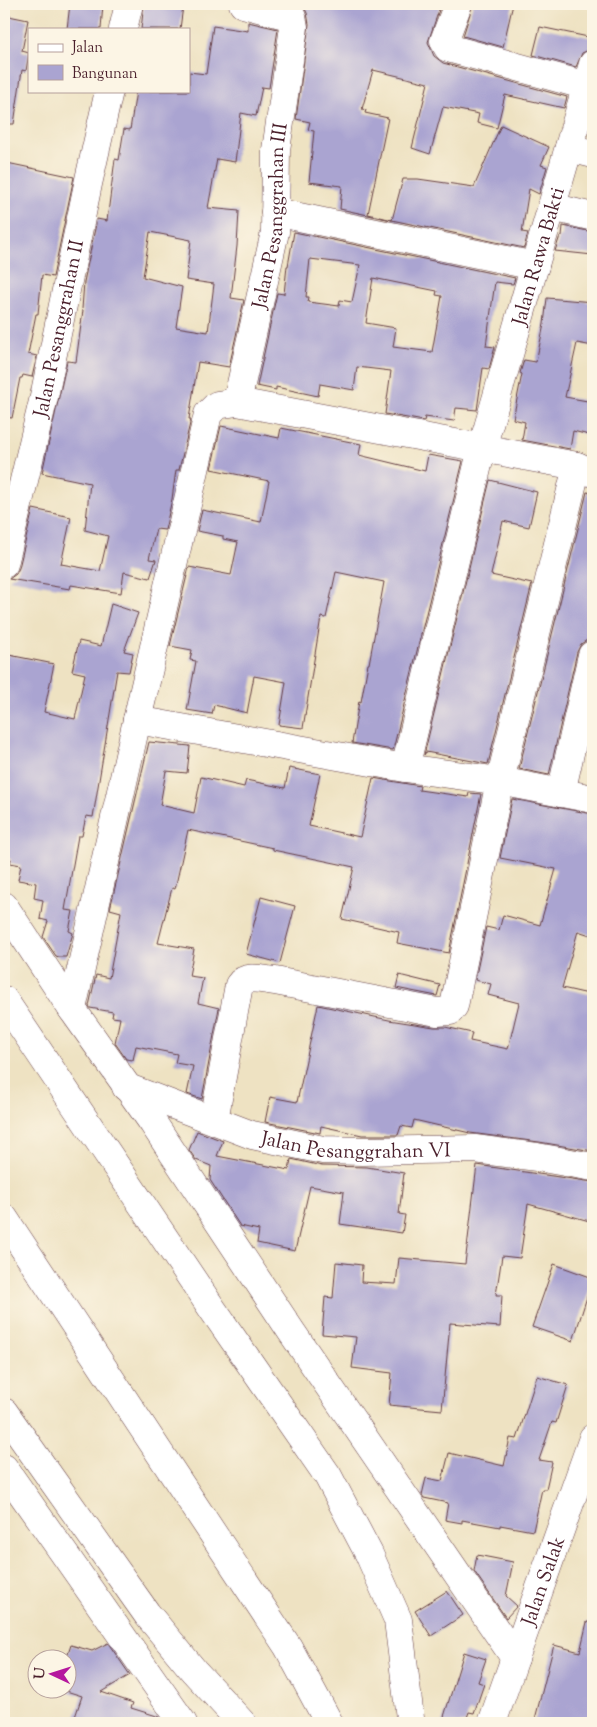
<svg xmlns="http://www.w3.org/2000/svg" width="597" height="1727" font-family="'Sorts Mill Goudy',serif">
<rect width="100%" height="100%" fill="#fcf5e5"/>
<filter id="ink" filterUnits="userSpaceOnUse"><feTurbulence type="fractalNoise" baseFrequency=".02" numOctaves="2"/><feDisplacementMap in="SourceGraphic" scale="10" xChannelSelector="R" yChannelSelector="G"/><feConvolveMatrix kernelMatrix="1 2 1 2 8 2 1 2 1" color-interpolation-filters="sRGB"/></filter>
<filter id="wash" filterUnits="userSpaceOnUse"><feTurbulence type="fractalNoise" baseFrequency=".0096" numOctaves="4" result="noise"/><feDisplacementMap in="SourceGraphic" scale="20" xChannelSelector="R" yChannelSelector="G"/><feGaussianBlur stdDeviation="1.12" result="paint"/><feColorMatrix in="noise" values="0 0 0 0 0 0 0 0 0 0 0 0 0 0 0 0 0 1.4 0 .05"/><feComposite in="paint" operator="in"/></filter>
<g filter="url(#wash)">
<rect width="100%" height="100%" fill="#eee2c2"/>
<g id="blocks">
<path fill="#aaa4d1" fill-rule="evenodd" d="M70,4H103L101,29H67Z
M144,4H164L183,6L180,29H141Z
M299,4H441L428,42L434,56L443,63L567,97L564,108L505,95L497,128L477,123L479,114L443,107L430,154L412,148L428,83L373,70L362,109L366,110L365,113L388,118L368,214L392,220L403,179H418L474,187L501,125L549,147L541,165L547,167L539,194L529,189L522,232L528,233L524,248L340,209L342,186L309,182L314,131L308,130L310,122L296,119L309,24L307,13L304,7Z
M473,4H513L503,47L463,36Z
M4,15L28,20L22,51L29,53L26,71L22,70L14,124H4Z
M248,22L278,29L269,88L262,87L256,116L241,113L235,162L217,159L208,208L239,211L237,246L231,298L244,300L229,367L198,362L189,419H191L179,470H176L172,499L165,530L156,529L149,559L156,560L150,578L124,572L121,593L71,585L70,589L9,579L16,574L19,568L33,509L71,517L61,564L100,571L108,536L85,530L90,483L42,473L67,361L76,362L83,310L82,309L84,282L97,219L107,221L115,159L119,160L124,129L130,130L136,91H189V72L206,74L213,26L248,31ZM150,232L191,240L186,280L214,284L208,332L176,327L182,287L143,277Z
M540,27L593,38L591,49L582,53L576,67L533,55Z
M7,163L74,177L53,277L42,275L38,314H36L28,354L37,356L32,377L23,375L22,378H20L12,418L4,417V180Z
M563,226L593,232V255L555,251L560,236H562Z
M294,232L515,278L513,284L495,282L486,346L495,347L489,369L483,368L477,410L456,408L454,421L425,417L424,421L385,414L391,371L357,367L354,390L320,384L318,396L276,387V390L257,386L277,293L284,294L287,266H288ZM310,259L360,265L352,302L340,300L339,306L308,302L309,297H306ZM373,278L437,291L436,295L442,296L432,352L393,347L396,328L366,323Z
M547,298L593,302V346L577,343L565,397L593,402V436L573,431L570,449L522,440L525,422L513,419L522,374L520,373L524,360L536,362L544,324Z
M221,426L279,438L281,428L361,444L359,455L425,471L428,455L463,461L393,750L352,743L359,701L361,702L368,664H369L384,582L336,572L326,618L321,617L303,728L279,725L286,682L254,676L247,713L214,705L212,714L187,710L196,661L190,660L192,650L170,646L189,567L231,575L238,542L223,539V536L197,531L202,510L261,522L269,481L211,469Z
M490,480L537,492L529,527L503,521L491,575L532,584L488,764L426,752L424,755Z
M587,492L593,493V640H587L581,644L577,652L549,775L519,769Z
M111,604L138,613L124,651L133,653L129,672L117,671L93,817L86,816L82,836H78L65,910L73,911L69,931L73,933L66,957H59L56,956L43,937L48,921L40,919L43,900L34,898L36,883L18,880L21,865L10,863L11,859L4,857V654L54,664L44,712L75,719L85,674L72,671L79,641L101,646Z
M149,742L190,746L187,773L166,771L160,805L194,813L201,777L244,787L246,780L285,788L289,768L320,774L309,826L360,837L373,778L420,786L419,790L468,797L469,793L481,794L449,953L397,943L399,932L342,919L354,867L273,850V848L188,830L175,889L172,888L158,943L194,949L189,976L203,978L198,1003L219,1008L202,1099L187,1094L193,1066L175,1063L177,1054L136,1046L133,1060L126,1059L115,1043L120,1018L112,1017L113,1012L90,1008L89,1006L96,975L109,978L121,912L110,909Z
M512,799L593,814V936L578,931L562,988L593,995V1151L539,1142L470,1133L414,1120L412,1128L401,1126L398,1135H362L321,1126L320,1133L265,1122L270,1097L297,1102L318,1005L389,1020L434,1027H445L472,1033L470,1041L508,1049L519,1003L488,995L491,984L475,980L486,927L499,930L503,915L540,925L556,869L500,858Z
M261,897L295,906L280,963L246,954Z
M399,975L440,985L437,996L396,988Z
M197,1131L223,1141L217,1156L289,1170L291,1159L322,1166L367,1167L404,1173L399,1214L405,1215L402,1233L340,1224L344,1192L310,1186L295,1251L257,1243L259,1230L240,1226L210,1180L211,1166L196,1160L189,1150Z
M477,1165L593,1182V1222L528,1204L520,1258L502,1256L496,1295H502L500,1327L450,1323L442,1410L389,1405L392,1373L352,1368L356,1337L322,1334L325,1297L333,1298L336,1262L362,1265L361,1282L396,1284L399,1258L465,1264Z
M554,1264L593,1278L573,1341L532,1327Z
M537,1376L568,1385L556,1423L552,1422L539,1460L552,1462L546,1489H542L533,1531L500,1525V1527L462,1520V1523L445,1520L448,1503L424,1498L422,1495L426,1478L442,1481L449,1453L504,1466L510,1438L517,1439Z
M477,1555L513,1562L506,1596L517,1606L506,1618L474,1571Z
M447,1591L463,1615L431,1636L415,1611Z
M587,1622L593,1623V1723H534L554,1645L580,1652Z
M108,1643L130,1675L101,1692L133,1703L131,1708L160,1717L164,1723H73L82,1696L63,1690H68V1660H66L71,1645L92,1651Z
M464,1652L486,1659L478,1682L484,1684L474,1713L469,1712L465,1723H442Z"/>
</g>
</g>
<g filter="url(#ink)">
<use href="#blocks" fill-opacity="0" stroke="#633c42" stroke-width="1"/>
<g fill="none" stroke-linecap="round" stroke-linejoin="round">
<g stroke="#633c42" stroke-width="29">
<g id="minor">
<path d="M458,4L444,41L448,48L587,86"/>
<path d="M123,29L129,4"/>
<path d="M569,148L593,154"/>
<path d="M552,207L593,217"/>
<path d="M275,212L535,266"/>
<path id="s1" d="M237,402L275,232L276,150L294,27L292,17L243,4"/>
<path id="s2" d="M4,564L44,397L88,184L109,91"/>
<path d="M137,720L405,768L500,781L593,799"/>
<path id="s3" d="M405,768L482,448L593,64"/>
<path d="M561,793L592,655"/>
<path d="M4,1000L213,1310L328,1476L369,1554L398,1620L410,1718L408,1723"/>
<path d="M72,1009L137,720L208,414L217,405L237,402L577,466L593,473"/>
<path id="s4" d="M126,1087L252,1135L323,1150L362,1151L475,1149L537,1157L593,1167"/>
<path d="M214,1120L239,985C246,974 264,980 275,981L437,1012L450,1011L454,1006L500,781L577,466"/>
<path d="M4,1218L288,1647L329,1723"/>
<path d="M4,1412L147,1614L194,1671L242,1723"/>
<path d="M4,1468L183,1723"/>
<path id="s5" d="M492,1723L593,1438"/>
</g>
</g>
<g stroke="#633c42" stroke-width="29">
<path id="major" d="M4,906L72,1009L153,1123L291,1331L515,1658"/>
</g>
<use href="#minor" stroke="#fff" stroke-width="28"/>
<use href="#major" stroke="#fff" stroke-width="28"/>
</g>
</g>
<g text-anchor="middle" stroke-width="4" stroke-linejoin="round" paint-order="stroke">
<g font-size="20" fill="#4a1f2b" stroke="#fcf5e5">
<text dy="7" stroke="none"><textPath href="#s1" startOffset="190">Jalan Pesanggrahan III</textPath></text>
<text dy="7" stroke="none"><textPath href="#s3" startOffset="529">Jalan Rawa Bakti</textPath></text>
<text dy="7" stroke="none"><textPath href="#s2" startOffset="242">Jalan Pesanggrahan II</textPath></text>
<text dy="7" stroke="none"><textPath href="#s4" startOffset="240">Jalan Pesanggrahan VI</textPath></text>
<text dy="7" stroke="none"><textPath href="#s5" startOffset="151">Jalan Salak</textPath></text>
</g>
</g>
<rect width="597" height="1727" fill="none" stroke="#fcf5e5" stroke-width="20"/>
<rect x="28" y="28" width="162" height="65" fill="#fcf5e5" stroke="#b59f9b"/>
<rect x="38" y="44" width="25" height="8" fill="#ffffff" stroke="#b59f9b"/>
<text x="72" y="52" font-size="15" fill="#4a1f2b">Jalan</text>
<rect x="38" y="65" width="25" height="15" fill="#aaa4d1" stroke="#b59f9b"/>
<text x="72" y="78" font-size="15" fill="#4a1f2b">Bangunan</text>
<g transform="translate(52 1674) rotate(274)"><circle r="24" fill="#fcf5e5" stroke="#b59f9b"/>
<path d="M0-4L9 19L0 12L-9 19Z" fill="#b5179e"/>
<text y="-8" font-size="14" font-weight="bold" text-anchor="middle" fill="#4a1f2b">U</text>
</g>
</svg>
